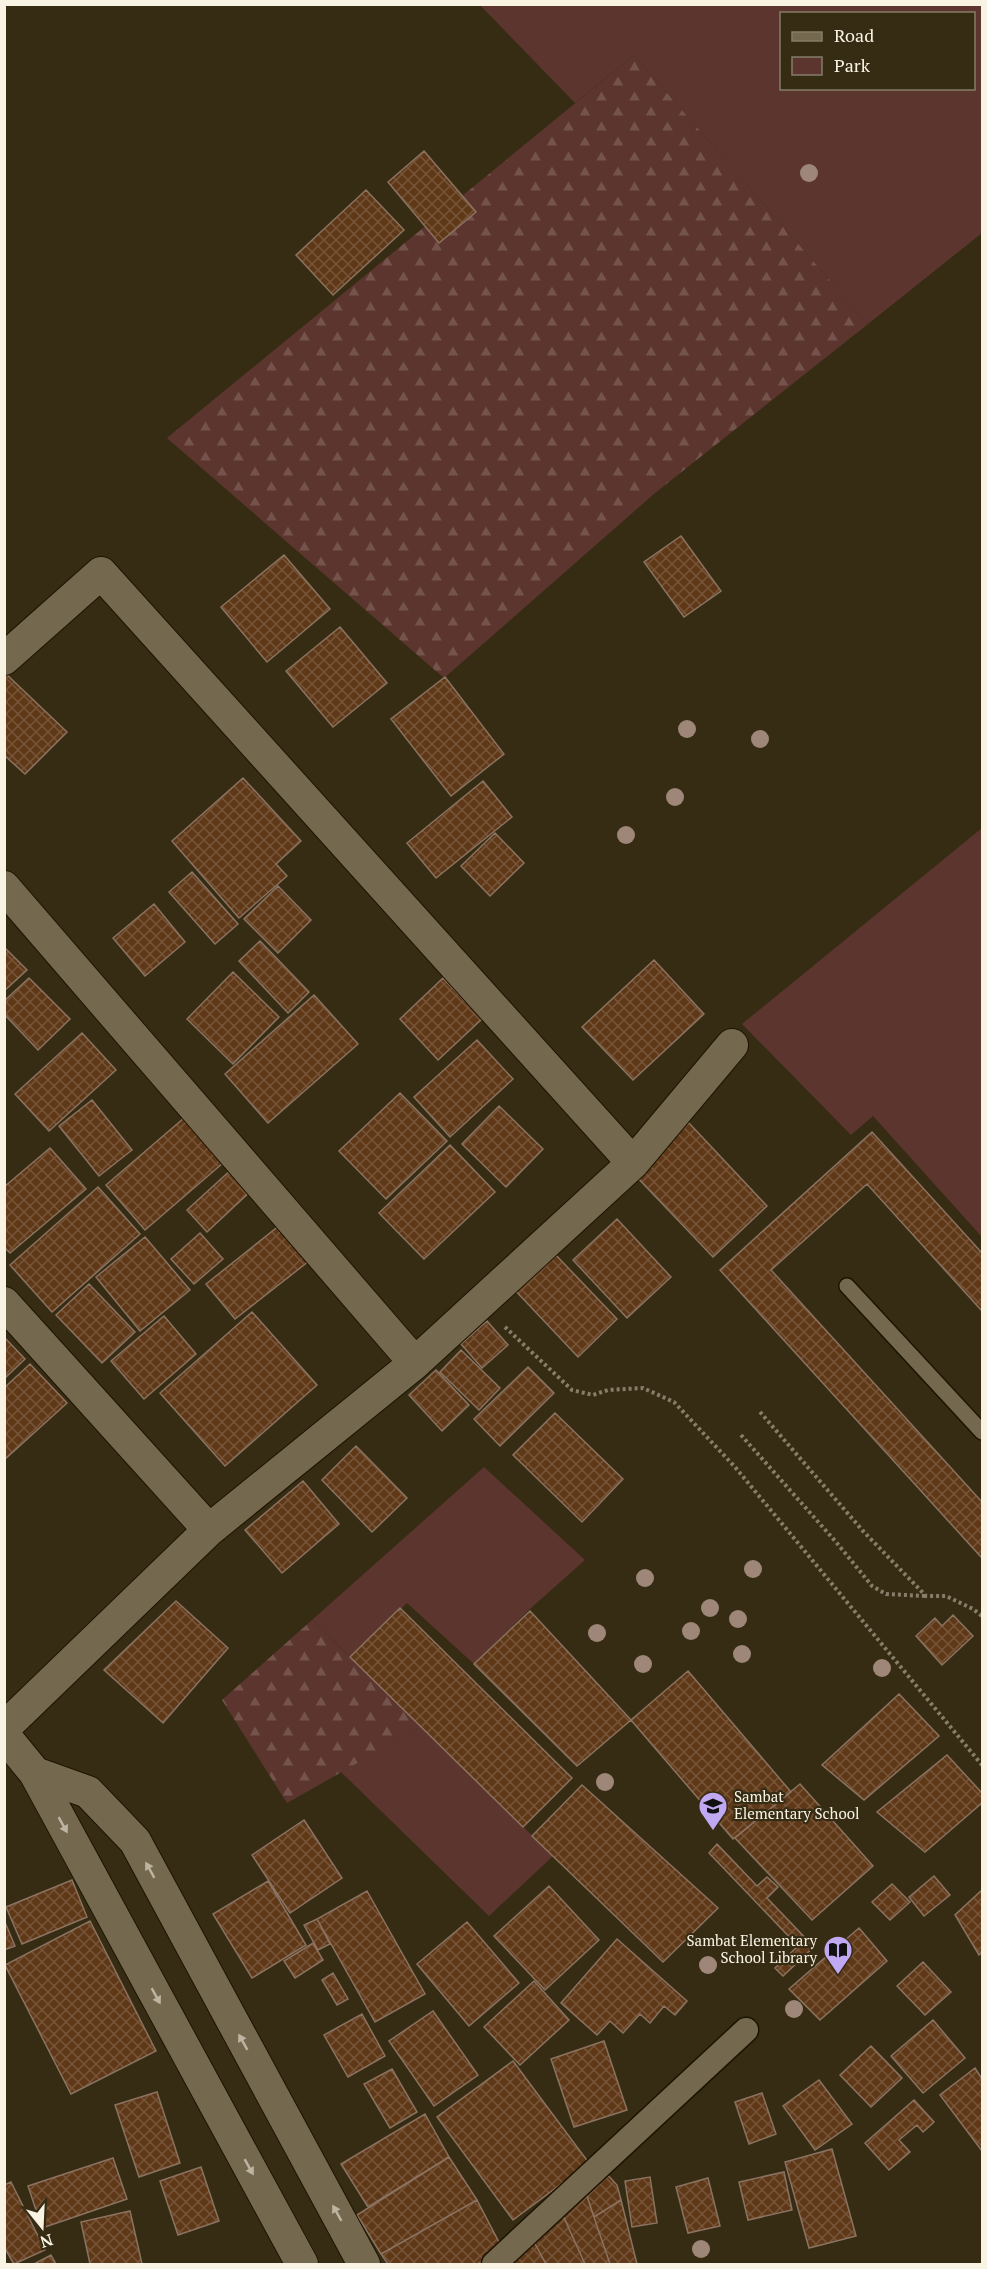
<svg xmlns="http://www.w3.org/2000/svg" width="987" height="2269" font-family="'PT Serif',serif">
<defs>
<pattern id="forest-firs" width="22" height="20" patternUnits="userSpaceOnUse" patternTransform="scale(1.5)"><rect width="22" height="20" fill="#5d352f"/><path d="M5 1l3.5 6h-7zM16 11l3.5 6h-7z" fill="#75534d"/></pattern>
<pattern id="building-cross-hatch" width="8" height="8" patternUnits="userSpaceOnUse" patternTransform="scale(1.5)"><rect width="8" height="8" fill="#5f3818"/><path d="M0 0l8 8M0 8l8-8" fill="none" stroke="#775539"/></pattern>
</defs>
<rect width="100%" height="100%" fill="#362c14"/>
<path fill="#5d352f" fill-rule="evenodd" d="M480,5H982V233L868,324L634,55L575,103ZM782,14H974V88H782Z
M982,828V1237L873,1116L851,1135L742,1024Z
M484,1467L585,1560L531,1608L474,1664L407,1603L350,1657L312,1620Z
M421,1727L553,1856L489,1916L341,1772Z"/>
<path fill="url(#forest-firs)" d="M634,55L868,324L655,493L444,678L167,438Z
M312,1620L421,1727L287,1803L222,1700Z"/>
<path fill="url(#building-cross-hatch)" stroke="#8b7361" stroke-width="1.5" d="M424,151L476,212L439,243L388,182Z
M366,190L404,230L333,295L296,255Z
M681,536L721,591L684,617L644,562Z
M284,555L330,609L267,662L221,607Z
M340,627L387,683L333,727L286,671Z
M4,672L67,732L25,774L4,755Z
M445,677L504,754L451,796L391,719Z
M243,778L301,841L276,864L287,876L239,918L172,841Z
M483,781L512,817L436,878L407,843Z
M495,833L524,863L490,896L461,866Z
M192,872L238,924L215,944L169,892Z
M278,886L311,920L278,953L244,919Z
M154,904L185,942L145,976L113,938Z
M260,941L309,992L288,1013L239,961Z
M4,947L27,970L4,991Z
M654,960L704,1014L633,1080L582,1027Z
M233,972L279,1017L233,1064L187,1019Z
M29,978L70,1019L38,1050L4,1014V1001Z
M443,978L482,1019L438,1060L400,1019Z
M314,995L358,1044L268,1123L225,1074Z
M82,1033L116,1070L49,1131L15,1094Z
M477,1040L513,1079L450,1137L414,1097Z
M400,1093L447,1141L386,1199L339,1151Z
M92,1100L132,1150L99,1176L59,1126Z
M499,1106L543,1149L506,1187L462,1144Z
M191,1112L230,1157L145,1230L106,1185Z
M688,1122L767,1206L713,1257L633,1173Z
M872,1132L982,1253V1311L867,1184L771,1270L982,1502V1558L720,1270Z
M450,1145L495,1192L424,1259L379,1213Z
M50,1148L86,1189L10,1253L4,1247V1187Z
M233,1168L253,1189L207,1232L187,1210Z
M98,1187L140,1234L52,1312L10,1265Z
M617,1219L671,1277L627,1318L573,1260Z
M280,1225L309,1261L235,1319L206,1284Z
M200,1233L223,1259L194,1284L171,1259Z
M145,1237L190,1290L140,1331L96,1277Z
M551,1250L617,1319L578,1357L512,1287Z
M89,1284L135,1332L102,1363L56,1315Z
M252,1312L317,1385L225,1466L160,1393Z
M164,1316L196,1354L144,1399L111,1361Z
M487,1321L508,1345L482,1368L461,1344Z
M4,1337L25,1359L4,1379Z
M461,1350L500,1388L479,1410L440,1372Z
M30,1364L67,1403L4,1460V1388Z
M528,1367L554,1393L500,1446L474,1419Z
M436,1370L469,1405L442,1431L409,1395Z
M555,1413L623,1479L582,1522L513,1455Z
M356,1446L407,1498L372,1532L322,1480Z
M303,1481L339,1524L282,1573L245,1530Z
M176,1601L228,1648L163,1723L104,1670Z
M400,1608L572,1778L523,1827L350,1657Z
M530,1611L631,1720L577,1766L474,1664Z
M953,1615L973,1636L942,1665L916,1636L935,1618L942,1626Z
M688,1671L791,1792L733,1839L631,1720Z
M899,1694L939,1736L864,1800L822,1765Z
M947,1755L982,1793V1803L925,1852L877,1812Z
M800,1784L873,1866L812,1920L735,1838Z
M582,1785L718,1908L663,1962L532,1836Z
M304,1820L342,1878L290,1913L252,1855Z
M717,1844L757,1886L767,1877L778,1887L767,1898L814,1947L783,1976L775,1968L798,1946L709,1853Z
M934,1876L950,1895L924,1916L909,1897Z
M72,1880L87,1917L22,1944L6,1907Z
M268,1881L306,1945L252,1978L213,1914Z
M892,1884L910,1902L890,1920L872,1902Z
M549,1886L599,1940L545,1990L494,1936Z
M982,1890V1952L979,1955L955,1915Z
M367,1891L425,1994L375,2022L317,1919Z
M317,1919L330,1944L318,1950L304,1925Z
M4,1920L15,1946L4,1950Z
M90,1921L156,2051L71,2094L5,1965Z
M467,1922L519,1983L469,2026L417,1964Z
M859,1928L887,1961L820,2020L789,1989Z
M617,1939L687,2001L675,2015L664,2006L650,2023L640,2014L623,2033L610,2021L597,2035L561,2003Z
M313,1943L323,1960L295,1978L284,1961Z
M923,1962L951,1992L925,2015L897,1986Z
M333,1973L348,1999L337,2005L322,1980Z
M534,1981L569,2020L520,2065L484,2027Z
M433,2011L478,2075L434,2106L389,2041Z
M362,2014L385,2056L348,2077L324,2035Z
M933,2020L965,2058L923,2093L891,2056Z
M604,2041L627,2110L574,2127L551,2059Z
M871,2046L902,2078L871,2107L840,2075Z
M513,2061L589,2163L513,2220L437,2117Z
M975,2068L982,2079V2151L940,2095Z
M392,2069L417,2112L390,2128L364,2084Z
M819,2080L852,2124L815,2150L783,2106Z
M157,2092L180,2163L139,2177L115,2105Z
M762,2093L776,2134L749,2144L735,2102Z
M914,2100L934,2122L923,2132L917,2125L899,2140L910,2152L889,2170L865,2143Z
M425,2114L449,2157L368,2207L341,2164Z
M832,2149L856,2236L809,2248L785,2162Z
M449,2157L477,2200L381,2254L357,2215Z
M113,2158L127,2199L42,2228L28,2186Z
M201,2167L219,2221L178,2235L160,2181Z
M604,2171L617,2185L621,2200L594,2217L585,2190Z
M784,2172L792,2210L748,2220L739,2182Z
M650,2177L657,2223L632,2227L625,2181Z
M708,2178L720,2226L688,2233L676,2187Z
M11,2182L45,2250L14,2264L4,2247V2185Z
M585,2190L594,2217L610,2264H585L561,2211Z
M477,2200L501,2246L478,2264H388L381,2254Z
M621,2200L637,2264H610L594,2217Z
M130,2211L142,2264H90L81,2222Z
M561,2211L585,2264H546L533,2240Z
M533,2240L546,2264H509Z
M51,2255L56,2264H34Z"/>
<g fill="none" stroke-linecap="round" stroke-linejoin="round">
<g stroke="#1d1400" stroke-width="18">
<path id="service" d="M847,1286L982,1432"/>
</g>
<g stroke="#1d1400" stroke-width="27">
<path id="pedestrian" d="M494,2264L746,2030"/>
</g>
<g stroke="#1d1400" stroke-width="34">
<path id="minor" d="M4,659L101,573L633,1163
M4,887L415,1363
M4,1303L209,1530
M4,1728L209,1530L415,1363L633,1163L732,1045
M4,1735L35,1773L302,2264
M35,1773L88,1792L135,1841L364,2264"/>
</g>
<path stroke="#877e6a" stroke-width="4" stroke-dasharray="3 3" stroke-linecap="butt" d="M505,1327L572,1390L593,1395L608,1390L643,1388L674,1402L735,1467L982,1765
M760,1412L863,1531L926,1596H946L973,1609L982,1616
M741,1435L836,1542L872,1586L886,1594L925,1596"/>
<use href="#service" stroke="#74694f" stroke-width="15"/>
<use href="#pedestrian" stroke="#74694f" stroke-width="24"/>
<use href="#minor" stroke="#74694f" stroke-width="32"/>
</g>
<g fill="#9e8779">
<circle cx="809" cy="173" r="9"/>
<circle cx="687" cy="729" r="9"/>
<circle cx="760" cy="739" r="9"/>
<circle cx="675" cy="797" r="9"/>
<circle cx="626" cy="835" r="9"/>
<circle cx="753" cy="1569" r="9"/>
<circle cx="645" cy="1578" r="9"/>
<circle cx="710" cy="1608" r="9"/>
<circle cx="738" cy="1619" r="9"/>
<circle cx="691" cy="1631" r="9"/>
<circle cx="597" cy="1633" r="9"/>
<circle cx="742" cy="1654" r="9"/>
<circle cx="643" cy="1664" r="9"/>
<circle cx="882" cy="1668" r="9"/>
<circle cx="605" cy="1782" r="9"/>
<circle cx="708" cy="1965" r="9"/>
<circle cx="794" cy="2009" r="9"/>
<circle cx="701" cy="2249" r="9"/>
</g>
<defs><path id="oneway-solid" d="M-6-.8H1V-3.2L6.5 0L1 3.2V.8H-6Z" transform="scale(1.5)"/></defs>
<g fill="#bdb5a1">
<use href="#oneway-solid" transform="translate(63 1825) rotate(61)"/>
<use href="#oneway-solid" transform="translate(150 1870) rotate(-119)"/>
<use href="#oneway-solid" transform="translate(156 1996) rotate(61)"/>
<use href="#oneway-solid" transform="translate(243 2042) rotate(-119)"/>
<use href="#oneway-solid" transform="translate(249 2167) rotate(61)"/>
<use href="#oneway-solid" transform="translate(337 2213) rotate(-119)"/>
</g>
<defs>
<g id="school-pin" transform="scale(1.5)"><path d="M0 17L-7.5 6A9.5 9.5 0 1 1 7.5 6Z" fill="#c0a8f3" stroke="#362c14"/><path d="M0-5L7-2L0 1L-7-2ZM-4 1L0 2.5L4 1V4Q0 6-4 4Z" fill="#111"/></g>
<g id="library-pin" transform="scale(1.5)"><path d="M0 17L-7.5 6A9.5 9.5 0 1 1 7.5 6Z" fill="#c0a8f3" stroke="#362c14"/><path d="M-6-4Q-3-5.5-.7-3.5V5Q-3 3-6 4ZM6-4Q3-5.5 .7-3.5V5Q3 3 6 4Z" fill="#111"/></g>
</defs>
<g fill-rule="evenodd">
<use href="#school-pin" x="713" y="1806"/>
<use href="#library-pin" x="838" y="1950"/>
</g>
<g text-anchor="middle" stroke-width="4.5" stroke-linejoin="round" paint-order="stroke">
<g font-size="15" fill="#f9f3e4" stroke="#362c14" text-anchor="start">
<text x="734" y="1802">Sambat<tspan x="734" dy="17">Elementary School</tspan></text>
<text x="817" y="1946" text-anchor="end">Sambat Elementary<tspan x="817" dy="17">School Library</tspan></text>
</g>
</g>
<rect width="987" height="2269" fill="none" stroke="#f9f3e4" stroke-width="12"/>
<rect x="780" y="12" width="195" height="78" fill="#362c14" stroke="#847c67" stroke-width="1.5"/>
<rect x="792" y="32" width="30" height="9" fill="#74694f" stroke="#847c67" stroke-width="1.5"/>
<text x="834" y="42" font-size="18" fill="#f9f3e4">Road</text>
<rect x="792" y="57" width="30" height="18" fill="#5d352f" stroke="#847c67" stroke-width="1.5"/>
<text x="834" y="72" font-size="18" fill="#f9f3e4">Park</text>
<g transform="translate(42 2227) rotate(162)" stroke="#362c14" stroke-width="4.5" paint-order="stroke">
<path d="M0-4.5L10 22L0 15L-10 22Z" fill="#f9f3e4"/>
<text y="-9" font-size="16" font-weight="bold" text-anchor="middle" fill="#f9f3e4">N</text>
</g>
</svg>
